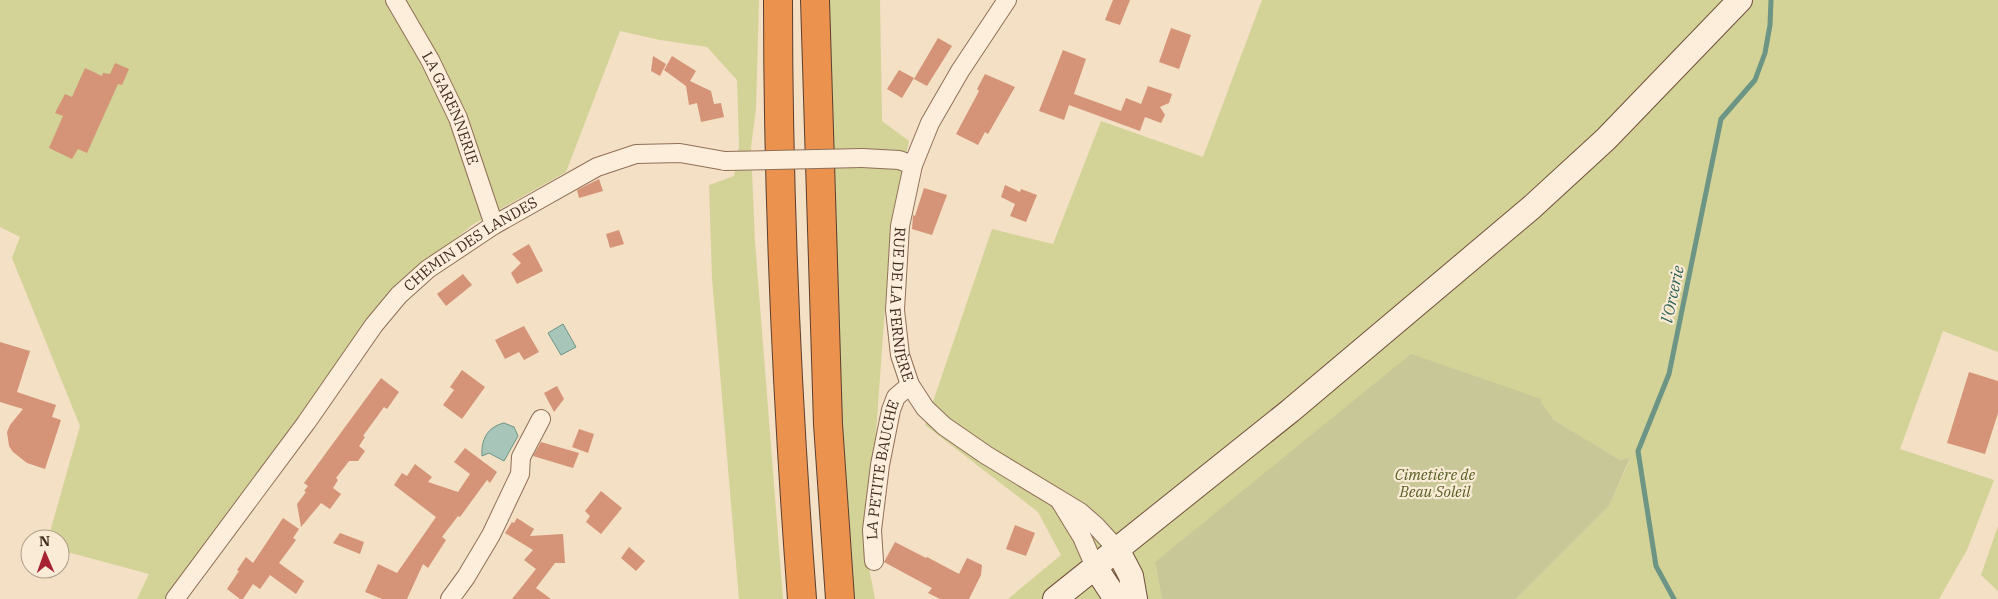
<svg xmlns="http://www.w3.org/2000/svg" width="1998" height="599" font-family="'IBM Plex Serif',serif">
<rect width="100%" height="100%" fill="#f3e0c5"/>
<path fill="#d3d297" d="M0,0H759L756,109L751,147L755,242L783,599H739L712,278L709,185L734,176L739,146L737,80L707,47L660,40L620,31L566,172L472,225L383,300L351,342L274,453L167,599H137L149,574L71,553L60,554V539H48L80,426L12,258L20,237L0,227Z
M827,0H880L882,121L909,141L891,225L867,557L875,599H852L843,504Z
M1262,0H1998V352L1943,331L1900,449L1994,480L1967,550L1939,599H1516L1609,506L1630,459L1620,460L1554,420L1540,403L1541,399L1205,522L1155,562L1162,599H1008L1061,555L1038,512L925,425L992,229L1053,244L1101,121L1203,157Z
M1998,526V591L1981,575Z"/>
<path fill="#c7c797" d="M1411,354L1541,399V403L1554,420L1620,460L1630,458L1609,506L1516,599H1162L1155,562Z"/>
<path fill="#a7c6b9" stroke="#6c9586" d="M563,324L576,347L561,355L548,333Z
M504,423L514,427L518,436L504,461L489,453L482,456C481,440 487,427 504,423Z"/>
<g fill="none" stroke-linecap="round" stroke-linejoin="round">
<path stroke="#6c9586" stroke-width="5" d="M1674,599L1656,566L1638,451L1669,374L1721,119L1755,80L1765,53L1770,25L1771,0"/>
</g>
<path fill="#d59377" d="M1113,0H1130L1120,25L1105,20Z
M1171,28L1191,35L1179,69L1159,62Z
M938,38L952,46L927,86L914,79Z
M1063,50L1086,59L1074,94L1121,111L1126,98L1141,104L1148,86L1172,94L1169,103L1160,107L1165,115L1161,123L1145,117L1140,131L1069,105L1064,120L1039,111Z
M653,56L666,64L660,76L651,71Z
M672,56L696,71L690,81L711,91L714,104L721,103L724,117L701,122L697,103L689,105L686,86L664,70Z
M115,63L129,69L122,85L118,84L87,153L78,149L72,159L49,148L63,116L55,113L65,94L72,97L85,68L102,76L103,73L110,74Z
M899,70L914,78L902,98L887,89Z
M985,74L1015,87L988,134L985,132L978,145L956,134L979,91L977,89Z
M599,179L603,191L579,198L577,190Z
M1005,185L1020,192L1021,189L1037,195L1026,222L1010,216L1015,204L1001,197Z
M924,188L947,195L932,235L912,229L913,215L915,216Z
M619,230L624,244L610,248L606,234Z
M529,244L543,271L517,284L511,273L521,263L512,254Z
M463,274L472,285L446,306L437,294Z
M524,326L539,352L524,360L519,352L505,359L495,340Z
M0,342L30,351L17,392L56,405L52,417L61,420L45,469L27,463L13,452L9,446L7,432L10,425L23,409L0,402Z
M462,370L485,387L462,419L443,405L454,390L450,387Z
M1969,372L1998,381V413L1985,454L1947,443Z
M381,378L399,392L387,409L384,407L363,436L365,437L359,446L365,451L358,461H349L336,478L338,480L333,488L341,494L330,509L321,503L301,527L297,504L306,492L304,491L308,486L304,483Z
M557,386L564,399L554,412L544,393Z
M579,429L594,434L588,453L572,447Z
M541,442L579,453L573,468L533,456Z
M465,448L497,472L490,483L487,480L460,517L458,516L442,537L446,540L428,568L423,564L407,599H382L365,592L378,564L397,573L436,517L394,485L402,473L407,476L415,464L432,477L428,482L458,492L470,474L454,462Z
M601,491L622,508L601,534L586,522L590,516L585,511Z
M283,518L299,529L293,538L296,540L279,563L304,581L296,594L270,575L260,589L253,584L243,599H240L227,589L239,571L237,570L246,557L253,563Z
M517,518L534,529L530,536L563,534L565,563H555L536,588L551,599H512L536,569L524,560L533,550L505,533L512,522L514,523Z
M1015,525L1035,533L1026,556L1006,549Z
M340,533L364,542L360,554L333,543Z
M895,542L926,558L927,557L959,574L967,558L982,565L981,575L969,599H940L928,593L932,588L884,562Z
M629,547L645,561L636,571L621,558Z"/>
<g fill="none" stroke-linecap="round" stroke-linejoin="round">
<g stroke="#906f58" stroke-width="20">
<g id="street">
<path id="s1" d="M395,0L430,60L458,118L494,225"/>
<path id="s2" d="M1007,0L960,71L930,123L913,165L900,226L895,310L900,355L910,385L925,408L944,426L986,455L1080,512L1096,526L1117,549"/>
<path d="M862,158L899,160L913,165"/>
<path d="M1060,501L1082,537L1095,567"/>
<path id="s3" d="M874,561L872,530L880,465L891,410L896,397L910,385"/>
<path id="s4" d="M175,599L306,423L374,325L399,295L428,269L494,225L597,167L636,154L680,153L725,161"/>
<path d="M450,599L466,577L491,535L520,474L521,457L541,419"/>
</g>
</g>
<g stroke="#72503b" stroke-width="26">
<path id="secondary" d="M1117,549L1131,576L1135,599
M1095,567L1116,599
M1055,599L1290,411L1532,207L1606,139L1740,0"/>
</g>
<g stroke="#5e3e2d" stroke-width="30">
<path id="highway" d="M778,0C778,200 787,400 802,599
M815,0L828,424L840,599"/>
</g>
<use href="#street" stroke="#fceeda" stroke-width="18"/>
<use href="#secondary" stroke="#fceeda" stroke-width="24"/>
<use href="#highway" stroke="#ea924e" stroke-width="28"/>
<g stroke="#906f58" stroke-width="20" stroke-linecap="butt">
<path id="street-bridge" d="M725,161L862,158"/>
</g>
<use href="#street-bridge" stroke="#fceeda" stroke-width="18"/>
</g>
<g text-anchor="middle" stroke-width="4.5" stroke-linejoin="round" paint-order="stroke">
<g font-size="15" fill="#3f2a1e" stroke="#f9ebd5">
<text dy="5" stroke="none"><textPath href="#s1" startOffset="122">LA GARENNERIE</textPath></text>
<text dy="5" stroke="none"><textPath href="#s4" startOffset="466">CHEMIN DES LANDES</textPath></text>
<text dy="5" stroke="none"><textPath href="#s2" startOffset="332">RUE DE LA FERNIÈRE</textPath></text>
<text dy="5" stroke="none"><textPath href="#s3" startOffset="92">LA PETITE BAUCHE</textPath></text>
</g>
<g font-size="15" font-style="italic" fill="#565e22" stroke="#f9ebd5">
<text x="1435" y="480">Cimetière de<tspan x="1435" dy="17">Beau Soleil</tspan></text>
</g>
<g font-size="16" font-style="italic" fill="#2c6056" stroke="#f9ebd5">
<text transform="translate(1672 294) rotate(-78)" y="6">l'Orcerie</text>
</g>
</g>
<g transform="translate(45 554) rotate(358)"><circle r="24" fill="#f9ebd5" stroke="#af9e8c"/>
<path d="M0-4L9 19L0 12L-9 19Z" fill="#a62233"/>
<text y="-8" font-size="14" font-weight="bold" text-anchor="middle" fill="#3f2a1e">N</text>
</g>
</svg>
